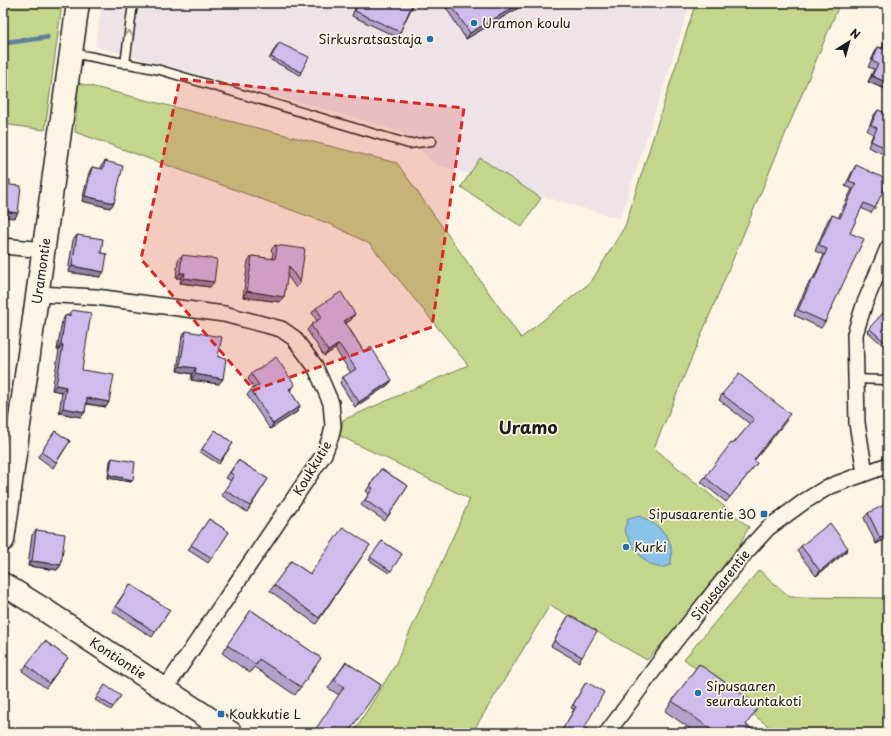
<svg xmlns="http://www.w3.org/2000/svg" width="891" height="736" font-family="'Playpen Sans',sans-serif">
<rect width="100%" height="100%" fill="#fcf5e5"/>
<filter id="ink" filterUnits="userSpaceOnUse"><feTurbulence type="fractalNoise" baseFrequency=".025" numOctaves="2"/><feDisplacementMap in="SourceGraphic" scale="8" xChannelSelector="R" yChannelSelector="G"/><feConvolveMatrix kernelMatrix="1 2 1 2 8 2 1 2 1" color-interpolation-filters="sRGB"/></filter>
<g filter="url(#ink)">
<path fill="#eee4e7" d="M102,3H672L689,8L620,219L434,164L405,134L367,121L95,46Z"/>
<path fill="#c3d68b" stroke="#707954" d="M3,3H62L45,130L3,124Z
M687,3H840L654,448L749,527L738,547L667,638L647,660L550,605L472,733H353L394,667L470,499L340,436L343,420L468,365L370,244L330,224L75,132L78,83L397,163L521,338L591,282L625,226L695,5Z
M480,158L541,198L522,227L461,187Z
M759,570L790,597L888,598V733H771L773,730L684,659Z"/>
<path fill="#8ac3e9" stroke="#5e8097" d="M639,516C653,522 668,531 671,547C672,552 671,559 671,564C650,578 632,545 624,530L628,519Z"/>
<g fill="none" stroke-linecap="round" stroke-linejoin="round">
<path stroke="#5e8097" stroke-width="5.5" d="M3,43L47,37"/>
<g stroke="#1c1c1c" stroke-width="11">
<path id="lane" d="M72,53L160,70L409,144L432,141
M125,64L133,3
M855,379L884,380L888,384"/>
</g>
<g stroke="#1c1c1c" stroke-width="18">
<path id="street" d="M3,246L44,250
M38,294L96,297L224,314L281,329L294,338L315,366L331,403L333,426L331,436L324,454L165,689
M865,473L857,423L855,334L864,305L888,248
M607,733L675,641L745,553L768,528L805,501L828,487L888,465"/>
</g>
<g stroke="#1c1c1c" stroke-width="25">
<path id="secondary" d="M3,540L78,3
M3,584L40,607L231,733"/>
</g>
<use href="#lane" stroke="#fcf5e5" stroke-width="8"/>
<use href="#street" stroke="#fcf5e5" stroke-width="15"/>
<use href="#secondary" stroke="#fcf5e5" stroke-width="22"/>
</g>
<path fill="#b2a1cb" stroke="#1c1c1c" d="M318,3H323L321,5Z
M357,3H414L400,32L397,37L352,16Z
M443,3H523L520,7L466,39Z
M888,33V90L868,82L874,69L868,67L875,52L878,47L882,48Z
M277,45L301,72L300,75L269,59Z
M878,110L888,114V156L868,147L873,134L867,131L874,115Z
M105,161L114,203L110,208L82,201L89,172L92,167L101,169V166Z
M856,165L875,208L871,213L861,208L850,233L825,322L821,328L794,315L808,284L812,279H813L824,255L815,251L828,220L832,215L838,218L852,189L845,186L853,170Z
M77,235L101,253L100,277L68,272L73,240Z
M275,245L300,283L296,288L287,275L284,297L280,302L243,297L248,261L252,256L272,259L273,253L271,250Z
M182,255L210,287L180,283L181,278H176L178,260Z
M316,308L351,320L346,323L364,352L392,380L388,385L355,407L340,383L343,377L351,373L335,349L324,356L307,330L311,325L317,321L312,313Z
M888,308V350L867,331Z
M72,310L82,370L109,402L106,407L86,404L85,412L81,417L59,413L62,392L52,390L59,350H57L62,321L65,316L68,315Z
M186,331L218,357L219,384L191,380L192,374L177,371L182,336Z
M251,374L291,390L290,391L300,406L297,412L270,429L247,395L251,390L254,388L248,379Z
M722,394L787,420L754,461L757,463L726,502L701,482L705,477L733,444L750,424L719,400Z
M215,430L233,443L219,464L200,452Z
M55,431L70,441L53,468L38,457Z
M112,458L133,480L131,482L108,478L110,461Z
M238,460L268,479L247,512L221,495L231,481L226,478Z
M381,469L408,486L385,521L361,505L369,494L366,491Z
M868,513L888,538L876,544L864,518Z
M209,519L229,532L208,563L188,550Z
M36,530L61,565L57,570L28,566L32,535Z
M382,541L402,554L389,573L369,560Z
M370,545L316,624L270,591L291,561L310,574Z
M801,546L845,553L816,576L797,551Z
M130,584L170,610L152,637L112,611Z
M251,610L321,658L295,695L254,667L250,673L222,653Z
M569,615L582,657L579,662L551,646Z
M45,641L68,658L46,688L22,671Z
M346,662L381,685L339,695L328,688Z
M699,664L746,725L758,733H696L665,711Z
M586,682L585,727L584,733H561L574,709L571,708Z
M105,685L113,707L111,710L95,700Z"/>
<path fill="#9183a5" stroke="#1c1c1c" d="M521,3H523L520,7L466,39L470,33Z
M872,76L888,83V90L868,82Z
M85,196L114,203L110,208L82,201Z
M3,211L18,213L15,218L3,217Z
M72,266L104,272L100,277L68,272Z
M180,273H185L181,278H176Z
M184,278L214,282L210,287L180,283Z
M247,291L284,297L280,302L243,297Z
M355,314L351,320L341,326L344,321Z
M61,344L63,345L59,350H57Z
M339,344L335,349L324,356L328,351Z
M180,366L196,368L192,374L177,371Z
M195,374L223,379L219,384L191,380Z
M392,380L388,385L355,407L359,402Z
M56,385L66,387L62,392L52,390Z
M295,385L291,390L285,394L289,389Z
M87,398L109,402L106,407L83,403Z
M300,406L297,412L270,429L273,424Z
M63,408L85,412L81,417L59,413Z
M109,475L133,480L131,482L108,478Z
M888,535V538L876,544L880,538Z
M848,548L845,553L816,576L820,571Z
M32,561L61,565L57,570L28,566Z"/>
<path fill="#cfbbec" stroke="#1c1c1c" d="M358,3H413L400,32L355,11Z
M450,3H521L470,33Z
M888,37V83L872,76L878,64L872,61L878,47L883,49Z
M279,43L309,57L301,72L271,57Z
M878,110L888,114V149L871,141L877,128L871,125Z
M105,161L123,166L114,203L85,196L92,167L103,169Z
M856,165L888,180L875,208L864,203L850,233L864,239L825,322L798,310L812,279L814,280L827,249L819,245L832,215L840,218L856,184L849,181Z
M3,179L10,180V185L21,186L18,213L3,211Z
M77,235L103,239L101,253L107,254L104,272L72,266Z
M275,245L305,249L300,283L289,266L284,297L247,291L252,256L275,259L277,248Z
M182,255L217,259L214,282L184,278L185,273H180Z
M341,292L355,314L344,321L364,352L371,347L392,380L359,402L343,377L356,369L339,344L328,351L311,325L322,317L316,308Z
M888,308V345L869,328Z
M72,310L91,313L82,370L114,375L109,402L87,398L85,412L63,408L66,387L56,385L63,345L61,344L65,316L71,315Z
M186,331L222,337L218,357L226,358L223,379L195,374L196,368L180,366Z
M276,357L295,385L289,389L300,406L273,424L251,390L259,385L251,374Z
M739,374L790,414L754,460L757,463L730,497L705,477L731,443L733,444L754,419L722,394Z
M215,430L233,443L220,461L202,449Z
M55,431L70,441L56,462L41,452Z
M112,458L135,462L133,480L109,475Z
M238,460L268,479L250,506L225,490L234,475L230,473Z
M381,469L408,486L388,516L365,500L373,488L370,486Z
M888,503V535L880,538L868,513Z
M209,519L229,532L212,558L191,545Z
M830,523L848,548L820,571L801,546Z
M343,527L370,545L319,618L274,585L291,561L310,574Z
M36,530L65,534L61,565L32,561Z
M382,541L402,554L391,571L370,557Z
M130,584L170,610L155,632L116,606Z
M251,610L321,658L301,687L259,659L256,665L227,645Z
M569,615L597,631L582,657L554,641Z
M45,641L68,658L49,683L26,665Z
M346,662L381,685L348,733H313L344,687L334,680Z
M699,664L759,706L746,725L758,733H710L712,730L672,701Z
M586,682L604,692L585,727L587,728L584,733H567L562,730L576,707L573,705Z
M105,685L121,696L113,707L97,697Z
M507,729L515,733H504Z"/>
<defs><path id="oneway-chevron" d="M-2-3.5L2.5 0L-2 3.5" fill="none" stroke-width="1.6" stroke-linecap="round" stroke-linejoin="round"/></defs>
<use stroke="#97938b" href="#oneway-chevron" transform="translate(129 33) rotate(-82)"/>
</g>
<path fill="#d62828" fill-opacity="0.2" stroke="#d62828" stroke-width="3" stroke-dasharray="8 5" stroke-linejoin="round" d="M180,79L464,108L432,327L254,390L141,259Z"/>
<g fill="#1f6fb2" stroke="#fcf5e5" stroke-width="1.5">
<circle cx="474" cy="23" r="4"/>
<circle cx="430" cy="39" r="4"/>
<rect x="760" y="510" width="8" height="8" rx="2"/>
<circle cx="626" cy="547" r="4"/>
<circle cx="698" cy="693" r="4"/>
<rect x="217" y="710" width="8" height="8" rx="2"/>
</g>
<g text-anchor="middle" stroke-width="3.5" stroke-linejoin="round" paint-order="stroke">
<g font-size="13" fill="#1c1c1c" stroke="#fcf5e5" text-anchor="start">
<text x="482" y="28">Uramon koulu</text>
<text x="422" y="44" text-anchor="end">Sirkusratsastaja</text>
<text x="756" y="519" text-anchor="end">Sipusaarentie 30</text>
<text x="634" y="552">Kurki</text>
<text x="706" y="691">Sipusaaren<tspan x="706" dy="15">seurakuntakoti</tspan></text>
<text x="229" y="719">Koukkutie L</text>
</g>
<g font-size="13" fill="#1c1c1c" stroke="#fcf5e5">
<text transform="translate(41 271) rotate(-82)" y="5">Uramontie</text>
<text transform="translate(312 468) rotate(-59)" y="5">Koukkutie</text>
<text transform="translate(720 585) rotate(-52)" y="5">Sipusaarentie</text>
<text transform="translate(118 658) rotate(33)" y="5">Kontiontie</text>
</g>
<g font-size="17" font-weight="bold" fill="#1c1c1c" stroke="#fcf5e5">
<text x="528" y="434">Uramo</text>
</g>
</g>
<rect width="891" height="736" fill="none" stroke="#fcf5e5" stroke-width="16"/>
<rect x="8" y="8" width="875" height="720" fill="none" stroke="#1c1c1c" stroke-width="1.5" filter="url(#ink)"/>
<g transform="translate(849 42) rotate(37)" stroke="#fcf5e5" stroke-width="3" paint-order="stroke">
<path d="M0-3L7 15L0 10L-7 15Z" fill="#1c1c1c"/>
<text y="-6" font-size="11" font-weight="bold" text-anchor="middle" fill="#1c1c1c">N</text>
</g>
</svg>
